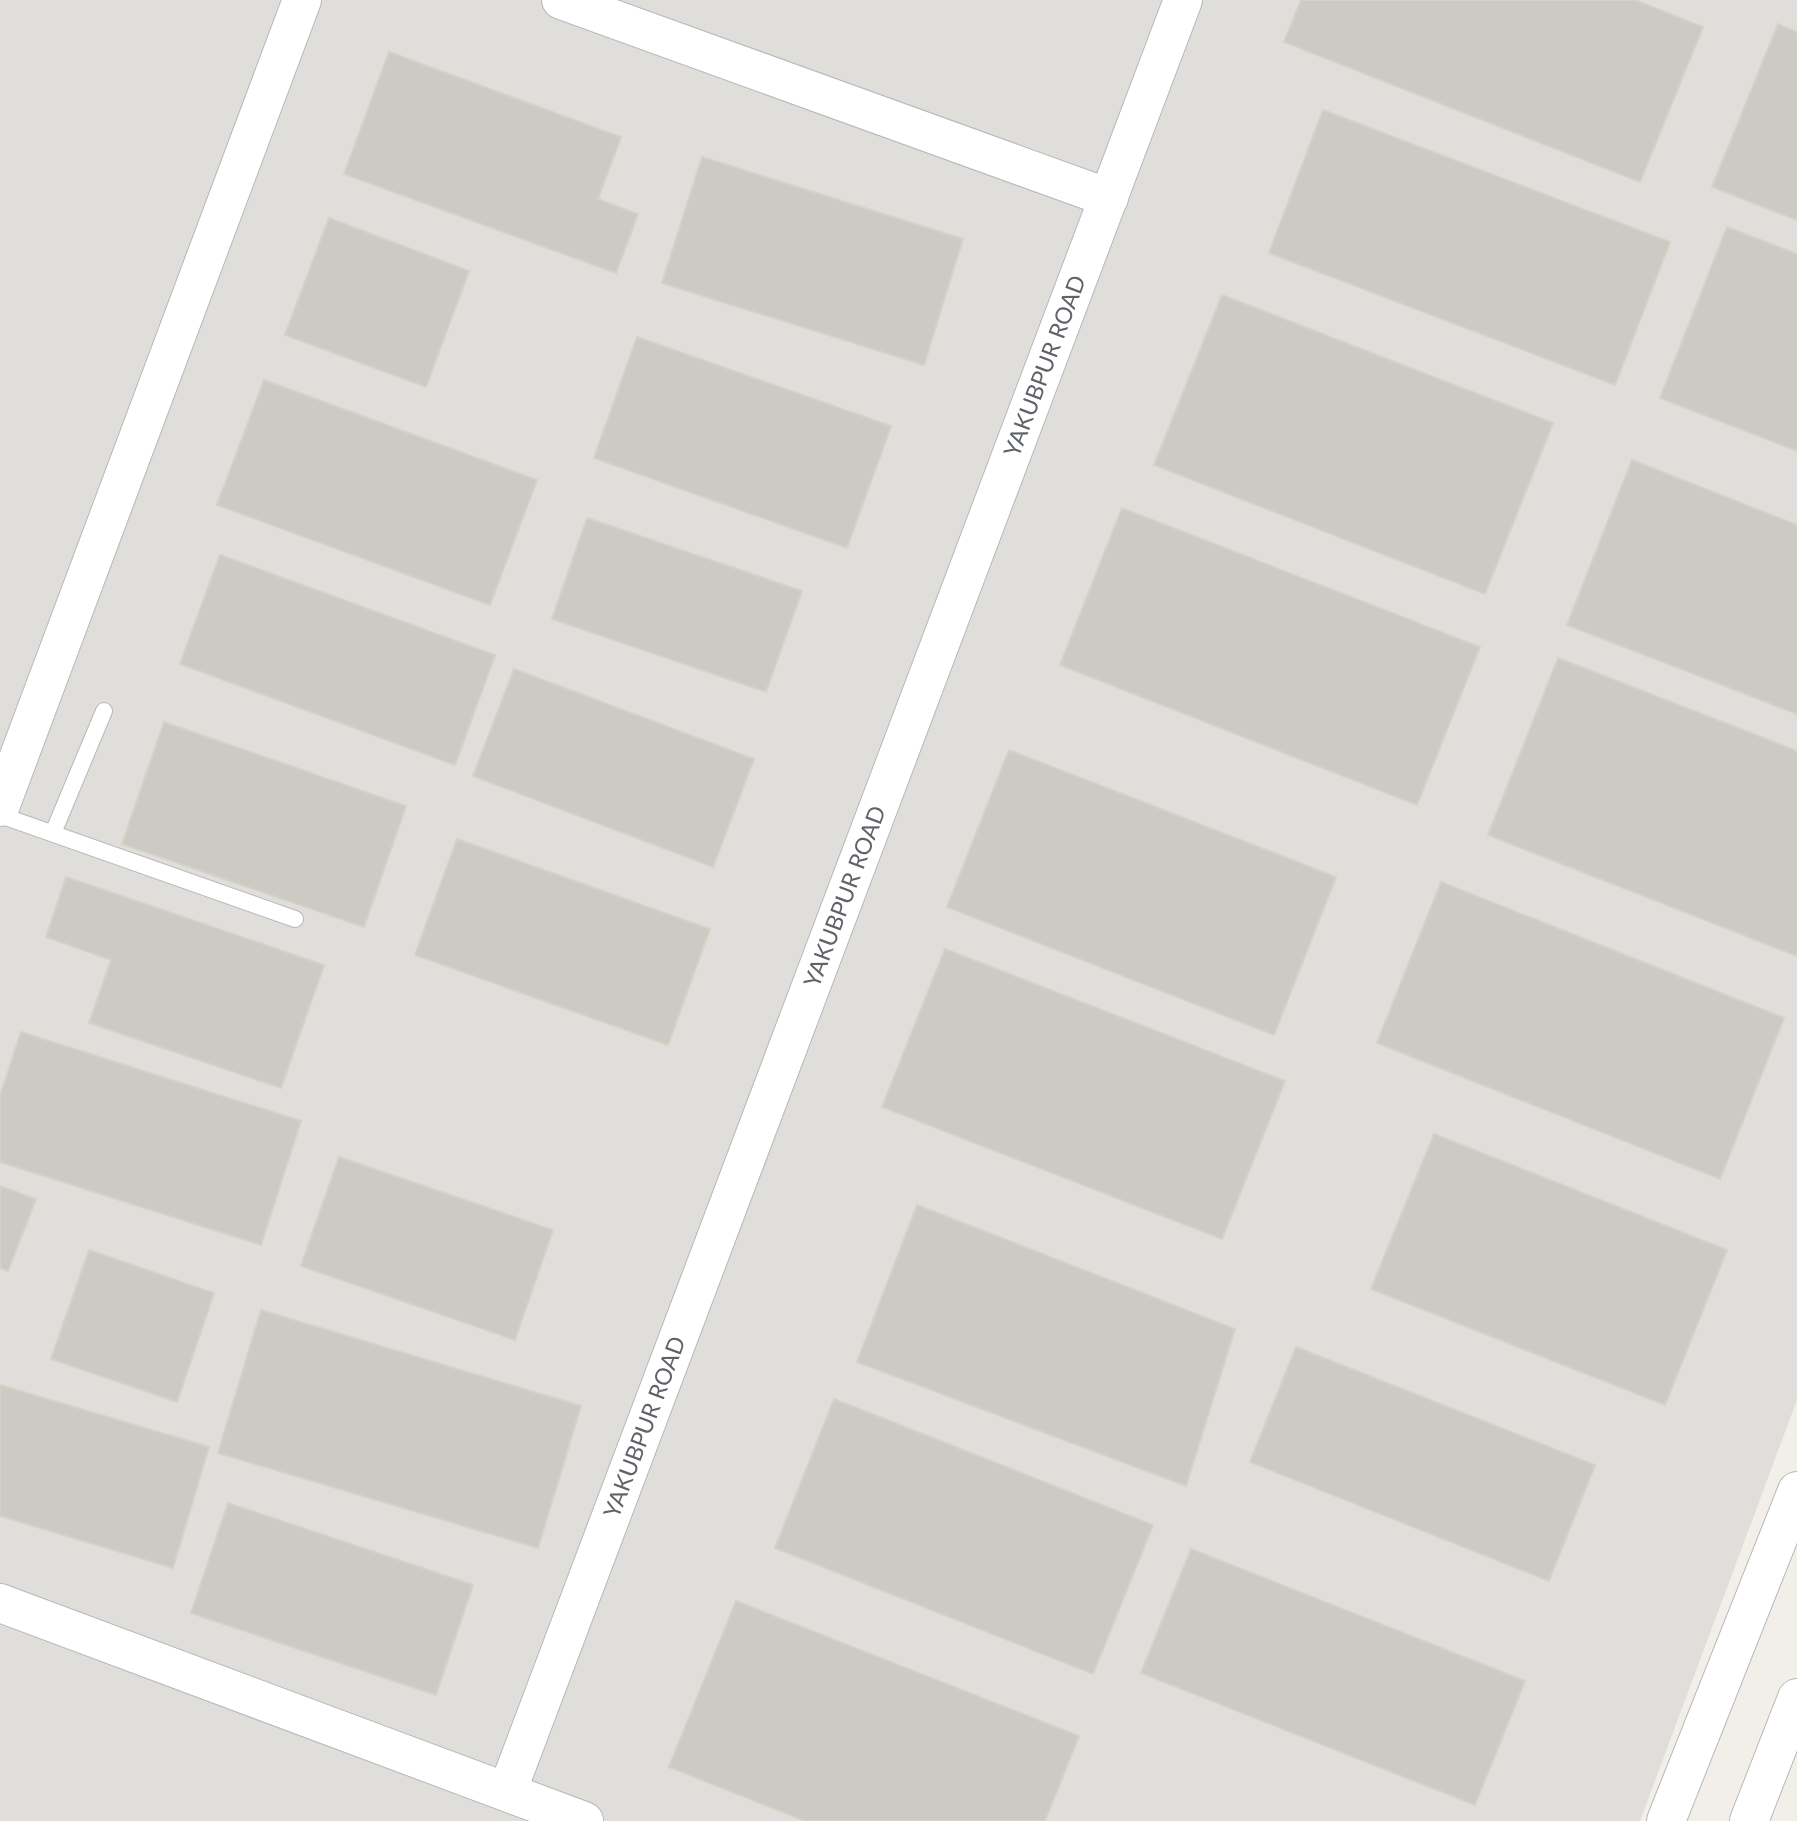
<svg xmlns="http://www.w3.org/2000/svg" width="1797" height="1821" font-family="Lato,sans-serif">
<rect width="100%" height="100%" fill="#f1efe8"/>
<path fill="#e0deda" d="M0,0H1797V1400L1640,1821H0Z"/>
<path fill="#cccac5" stroke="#d6d1c6" stroke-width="2" d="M1301,0H1635L1703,27L1640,182L1284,42Z
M1778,24L1797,32V220L1712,187Z
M389,52L621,137L598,199L638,214L616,273L344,174Z
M1323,110L1670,242L1615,385L1269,253Z
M702,157L963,239L924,365L662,283Z
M329,218L469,271L426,387L285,335Z
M1727,227L1797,254V451L1660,398Z
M1222,295L1553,423L1485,594L1154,465Z
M637,337L891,426L847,548L594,458Z
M264,380L537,480L490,605L217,505Z
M1632,460L1797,525V714L1567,625Z
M1122,508L1480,647L1417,805L1060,665Z
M587,518L802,591L766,692L552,619Z
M220,555L495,655L455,765L180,664Z
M1558,658L1797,751V956L1488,835Z
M514,669L754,759L713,867L473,776Z
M164,722L406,806L364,927L122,844Z
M1009,750L1336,877L1274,1035L947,907Z
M457,839L710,929L668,1045L415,955Z
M66,877L324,965L281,1088L89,1023L111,960L46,937Z
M1441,882L1784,1018L1720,1179L1377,1043Z
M945,949L1285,1081L1222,1239L882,1107Z
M21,1032L301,1121L261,1245L0,1162V1096Z
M1434,1134L1727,1250L1665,1405L1371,1289Z
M339,1157L553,1230L515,1340L301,1266Z
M0,1186L36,1199L8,1271L0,1268Z
M917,1205L1235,1329L1186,1486L857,1362Z
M89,1250L214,1293L177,1402L51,1359Z
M261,1310L581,1406L538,1548L218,1453Z
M1296,1347L1595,1465L1549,1581L1250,1462Z
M0,1385L209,1447L173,1568L0,1516Z
M834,1399L1153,1525L1093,1674L775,1548Z
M228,1503L473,1585L436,1695L191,1613Z
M1191,1549L1525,1681L1475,1805L1141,1673Z
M736,1601L1079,1736L1045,1821H805L669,1767Z"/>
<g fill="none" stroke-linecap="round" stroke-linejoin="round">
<g stroke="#b5b8bc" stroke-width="18">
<path id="service" d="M0,815L295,919
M53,833L104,711"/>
</g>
<g stroke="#b5b8bc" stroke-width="40">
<g id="tertiary">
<path d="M561,0L1109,198"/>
<path d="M0,807L302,0"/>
<path d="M0,1603L584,1821"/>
<path id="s1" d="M507,1792L1183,0"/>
<path d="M1666,1821L1797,1491"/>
<path d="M1749,1821L1797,1698"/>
</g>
</g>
<use href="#service" stroke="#fff" stroke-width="16"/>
<use href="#tertiary" stroke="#fff" stroke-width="38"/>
</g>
<g text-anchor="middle" stroke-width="7" stroke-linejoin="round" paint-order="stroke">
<g font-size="23" fill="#5f6368" stroke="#fff">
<text dy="8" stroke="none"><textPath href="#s1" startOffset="1524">YAKUBPUR ROAD</textPath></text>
<text dy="8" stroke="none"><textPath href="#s1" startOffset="957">YAKUBPUR ROAD</textPath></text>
<text dy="8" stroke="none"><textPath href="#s1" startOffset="390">YAKUBPUR ROAD</textPath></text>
</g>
</g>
</svg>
